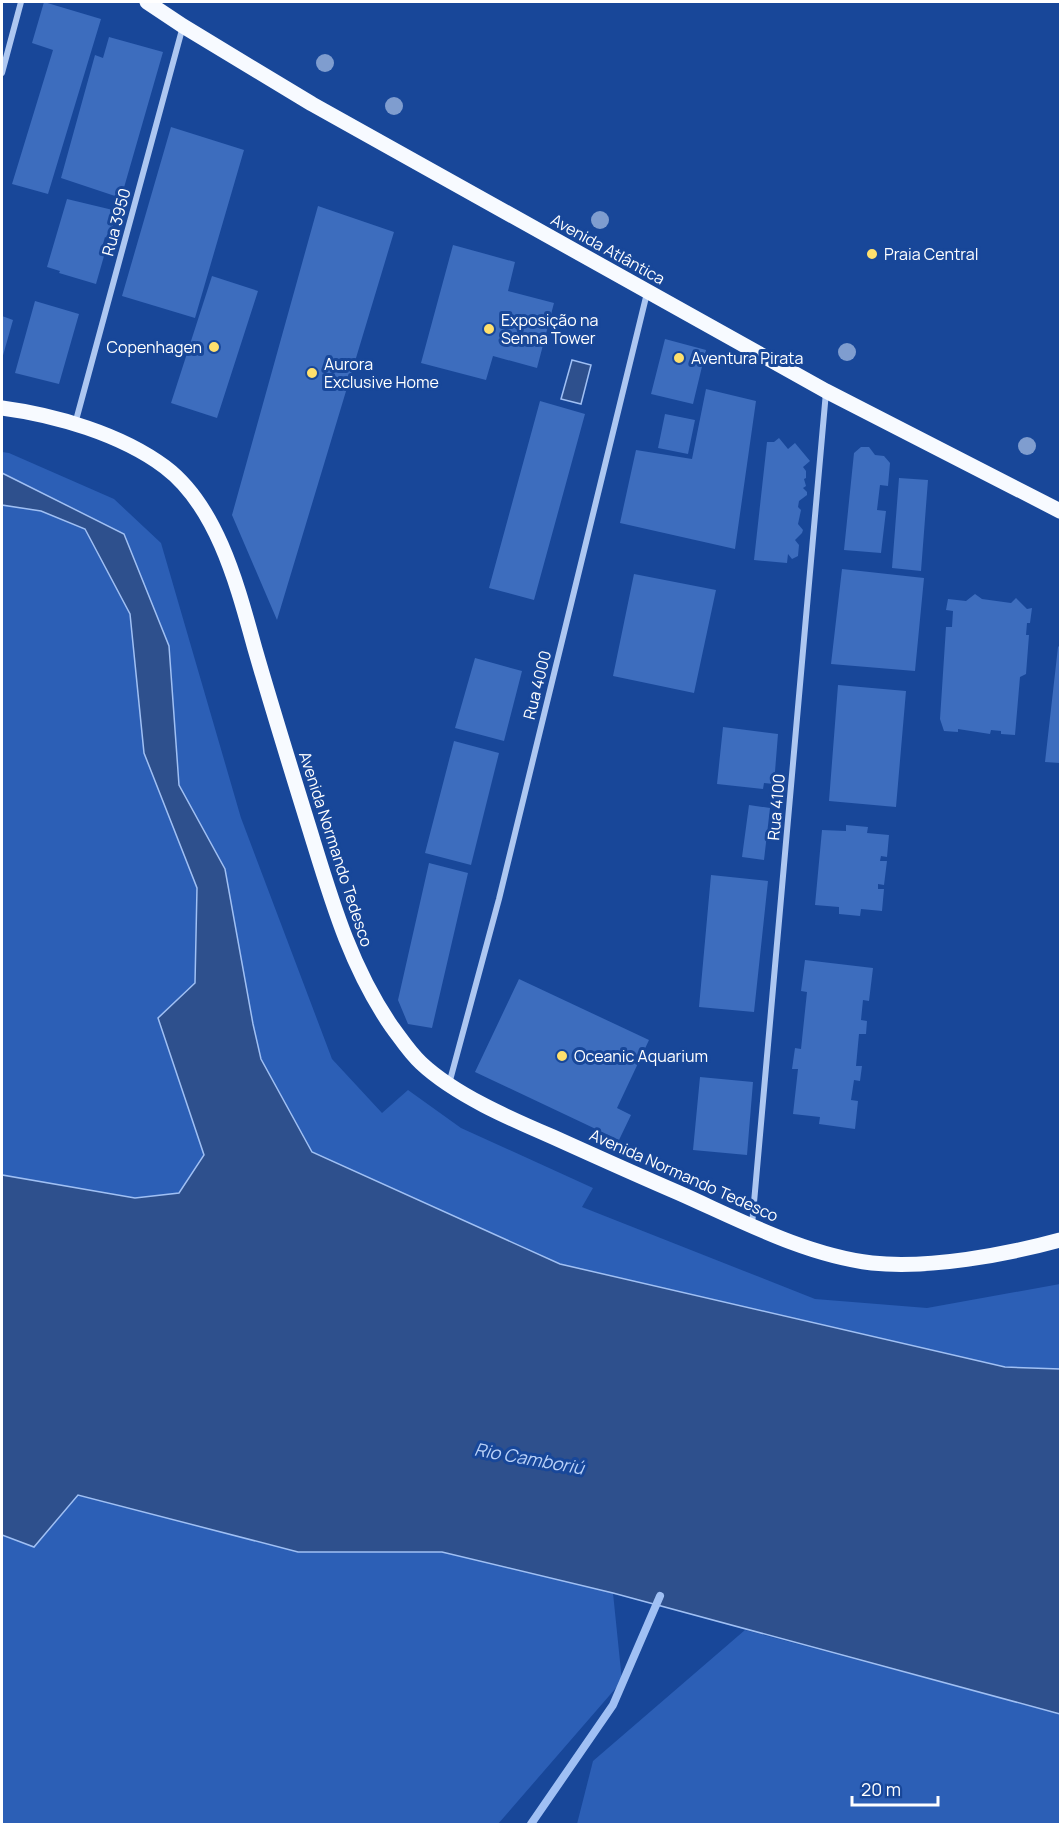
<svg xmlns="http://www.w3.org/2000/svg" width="1062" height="1826" font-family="Manrope,sans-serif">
<rect width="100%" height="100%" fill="#184799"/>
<path fill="#2c5fb6" d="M2,452L9,453L114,499L161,543L241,818L332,1059L382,1113L408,1090L461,1128L593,1188L582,1207L815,1299L927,1308L1060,1284V1369L1005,1367L560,1264L312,1152L261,1059L253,1024L225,869L179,785L169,646L124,534L2,473Z
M2,505L41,511L85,529L131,614L144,753L197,888L195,983L158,1018L204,1155L179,1194L135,1198L2,1175Z
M78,1495L298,1552H442L613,1593L622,1681L498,1824H2V1535L34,1547Z
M745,1630L1060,1714V1824H577L593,1761Z"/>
<path fill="#2e508d" stroke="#a0c0f4" stroke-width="1.5" d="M572,360L591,365L581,404L561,399Z
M2,473L124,534L169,646L179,785L225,869L253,1024L261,1059L312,1152L560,1264L1005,1367L1060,1369V1714L613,1593L442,1552H298L78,1495L34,1547L2,1535V1175L135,1198L179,1193L204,1155L158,1018L195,983L197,888L144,753L130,614L85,529L41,511L2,505Z"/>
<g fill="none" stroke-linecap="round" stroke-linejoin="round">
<path stroke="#a0c0f4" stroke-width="8" d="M531,1824L613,1705L660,1596"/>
</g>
<path fill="#3d6dbe" d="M44,2L101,19L48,194L12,184L53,50L32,43Z
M109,37L163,52L121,198L61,178L95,55L103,58Z
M171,127L244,150L195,318L122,296Z
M67,199L117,211L109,239L105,237L100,254L104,256L96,284L59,273L60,271L47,267Z
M318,206L394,232L277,620L232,515Z
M453,245L515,262L508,291L554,303L537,368L493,356L486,380L421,363Z
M212,276L258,291L217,418L171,403Z
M35,301L79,314L59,384L15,373Z
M2,316L13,320L2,359Z
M665,339L706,350L693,404L651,394Z
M706,389L756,401L735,549L620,523L636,450L692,459Z
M540,401L585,414L534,600L489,588Z
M665,414L695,420L688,454L658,448Z
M779,438L788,449L795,443L810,461L803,467L806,471V478L804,479L806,486L803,488L807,492V495L799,501L798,507L801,510L798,524L803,530L802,533L795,540L799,545L798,556L792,559L788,554L787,563L754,560L767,442H774Z
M861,447H869L875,455L884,456L890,463L888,486L880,485L877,510L886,511L881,553L844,550L854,453Z
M899,478L928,480L921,571L892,568Z
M842,569L924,578L915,671L831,664Z
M634,574L716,590L694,693L613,676Z
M975,594L982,599L1011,603L1016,598L1027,609L1032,608L1030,623H1027L1026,635H1029L1026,674L1020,677L1015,735L1001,734V731L991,730L990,734L958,729V732L944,731L940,719L946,627H952L953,611L946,610L948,599L966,601Z
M1060,645V763L1045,762L1058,647Z
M475,658L522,671L504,741L455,728Z
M838,685L906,691L896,807L829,801Z
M723,727L778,734L774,784L764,783L763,789L717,784Z
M454,741L499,753L471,865L425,853Z
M749,805L770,808L764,860L742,857Z
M846,825L868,827L867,833L889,835L887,857L881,856L880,861H887L884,885L878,884V889H884L882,911L861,909L860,916L839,914V907L815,905L822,830L846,831Z
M429,863L468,873L432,1028L408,1024L398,1000Z
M711,875L768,881L754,1012L699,1007Z
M805,960L873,968L869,1001L863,1000L861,1020L867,1021L866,1034H859L856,1066H862L860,1081L854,1080L851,1100L858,1101L855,1129L819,1124L820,1117L793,1114L798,1069H792L795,1048L801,1049L807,992L801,991Z
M519,979L649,1040L617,1108L631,1115L619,1140L475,1072Z
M700,1077L753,1082L747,1155L693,1150Z"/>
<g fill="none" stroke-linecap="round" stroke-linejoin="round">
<path stroke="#adc7f1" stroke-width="6" d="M2,73L21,2
M75,424L183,26
M449,1084L499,899L647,293
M752,1225L826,392"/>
<path stroke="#f7faff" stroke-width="15" d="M147,2L183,26L312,104L826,391L1060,511
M2,408C55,415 121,434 165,467C218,507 238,588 255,649C272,708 290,766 308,824C330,895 349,965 392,1027C401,1039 410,1053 421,1063C455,1095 511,1119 553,1137C595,1156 637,1175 679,1193C740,1220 805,1255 872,1263C929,1269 1005,1255 1060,1240"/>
</g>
<g fill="#7f9dcf">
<circle cx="325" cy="63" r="9"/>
<circle cx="394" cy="106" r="9"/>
<circle cx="600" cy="220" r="9"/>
<circle cx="847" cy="352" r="9"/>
<circle cx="1027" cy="446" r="9"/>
</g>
<g fill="#ffe06d" stroke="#184799" stroke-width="2">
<circle cx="872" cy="254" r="6"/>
<circle cx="489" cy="329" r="6"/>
<circle cx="214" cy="347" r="6"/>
<circle cx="679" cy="358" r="6"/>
<circle cx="312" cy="373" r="6"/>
<circle cx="562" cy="1056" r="6"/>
</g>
<g text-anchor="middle" stroke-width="6" stroke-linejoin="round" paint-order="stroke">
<g font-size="16" fill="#fff" stroke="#184799">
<text transform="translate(116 222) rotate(-75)" y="6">Rua 3950</text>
<text transform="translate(608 249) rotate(29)" y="6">Avenida Atlântica</text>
<text transform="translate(537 685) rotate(-76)" y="6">Rua 4000</text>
<text transform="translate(776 807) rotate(-85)" y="6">Rua 4100</text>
<text transform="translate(336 849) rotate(72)" y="6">Avenida Normando Tedesco</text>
<text transform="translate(684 1175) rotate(24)" y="6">Avenida Normando Tedesco</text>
</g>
<g font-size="16" fill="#fff" stroke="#184799" text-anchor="start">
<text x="884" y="260">Praia Central</text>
<text x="501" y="326">Exposição na<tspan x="501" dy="18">Senna Tower</tspan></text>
<text x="202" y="353" text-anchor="end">Copenhagen</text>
<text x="691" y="364">Aventura Pirata</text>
<text x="324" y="370">Aurora<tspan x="324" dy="18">Exclusive Home</tspan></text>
<text x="574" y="1062">Oceanic Aquarium</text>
</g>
<g font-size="18" font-style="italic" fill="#b9d1f8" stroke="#184799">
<text transform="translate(529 1459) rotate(10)" y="6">Rio Camboriú</text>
</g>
</g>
<rect width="1062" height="1826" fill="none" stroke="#ffffff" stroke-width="6"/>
<path d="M852 1796v9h86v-9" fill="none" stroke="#ffffff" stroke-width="3"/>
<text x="861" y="1796" font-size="18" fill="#ffffff" stroke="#184799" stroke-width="4.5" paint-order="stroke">20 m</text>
</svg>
